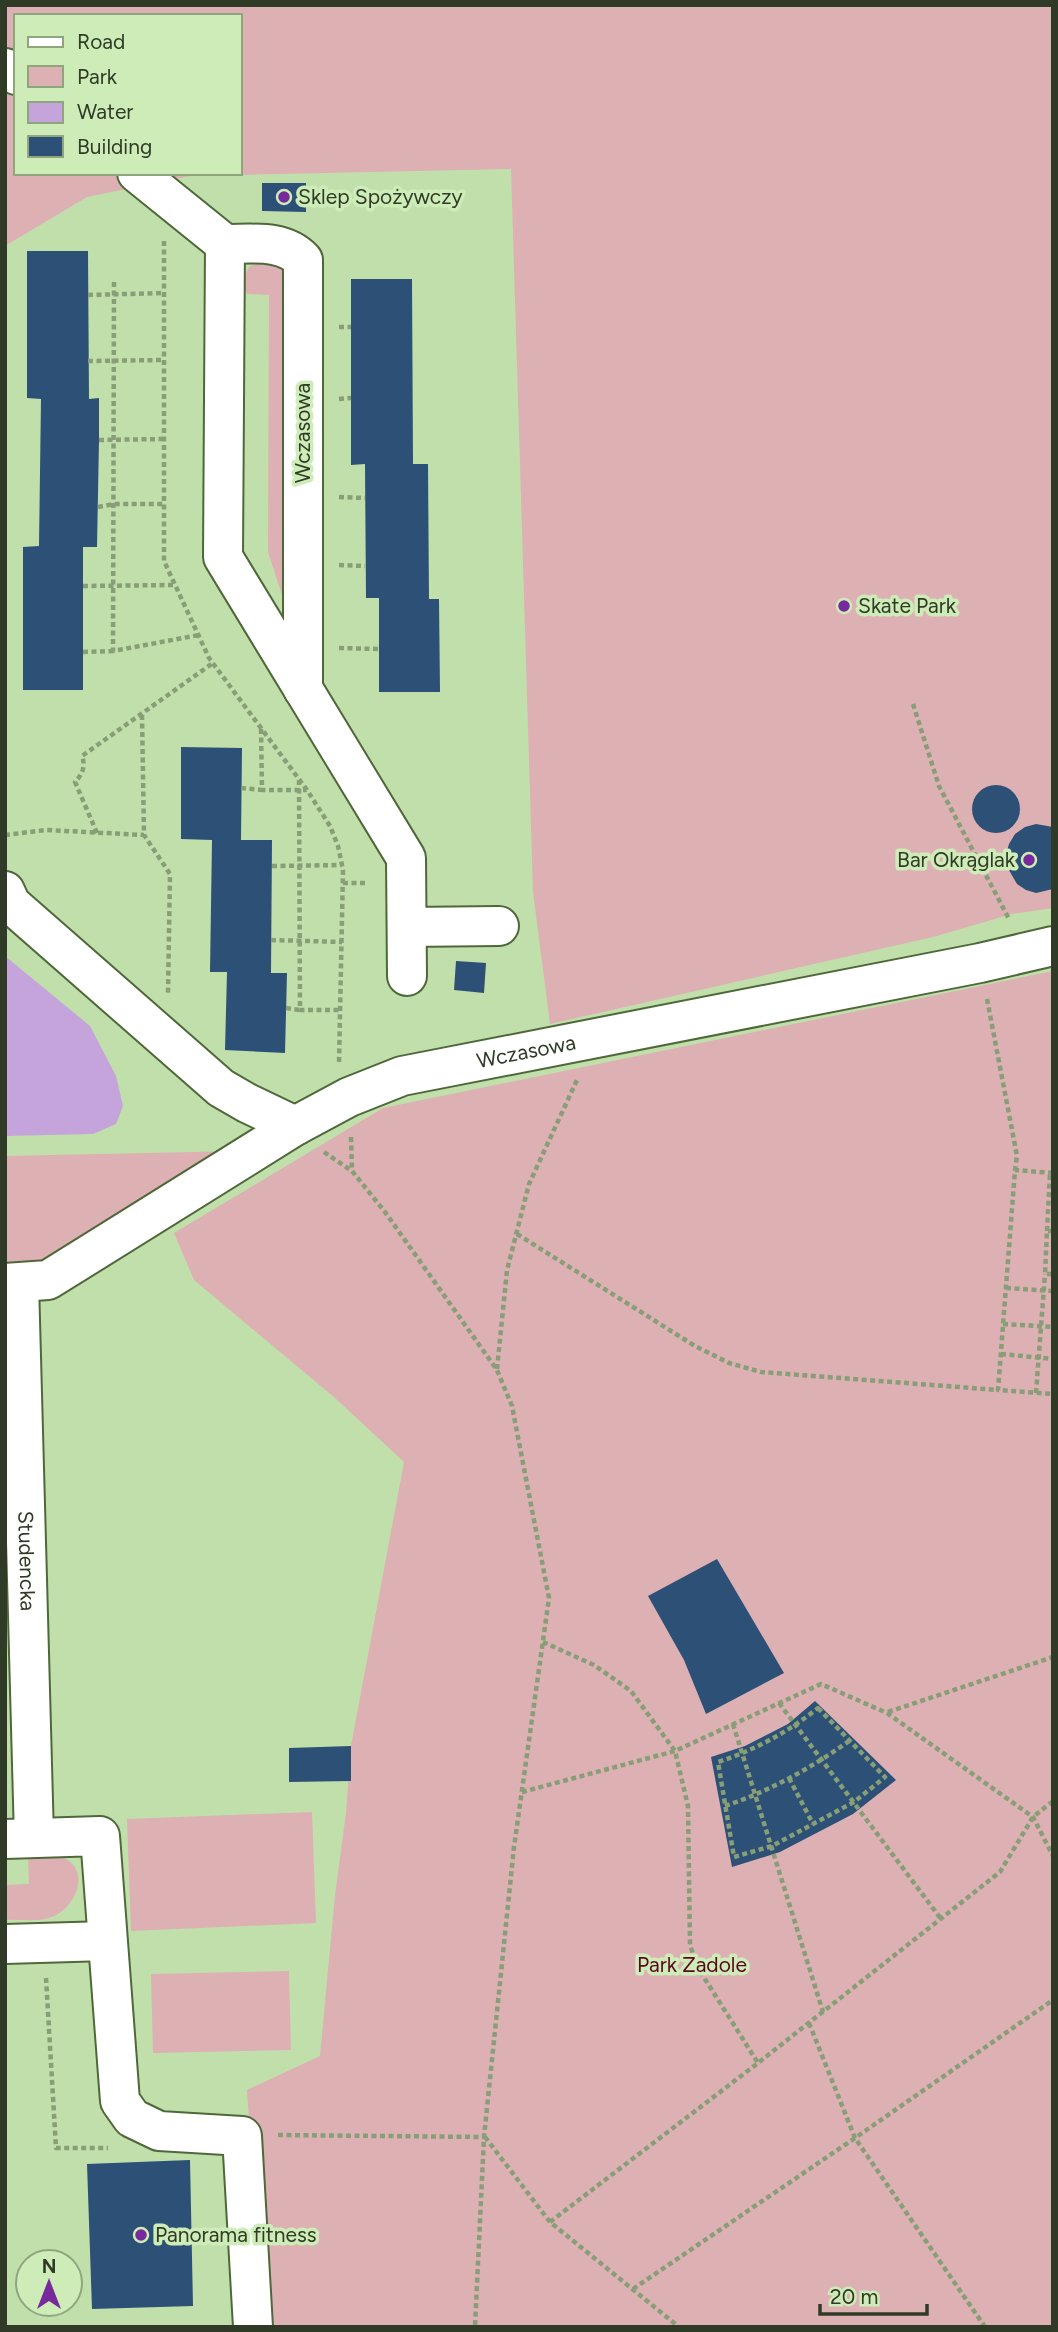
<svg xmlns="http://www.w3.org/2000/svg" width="1058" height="2332" font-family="Figtree,sans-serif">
<rect width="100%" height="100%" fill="#c1dfab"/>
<path fill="#ddb0b4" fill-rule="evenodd" d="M5,5H1053V908L1012,914L933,937L550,1024L533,892L511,169L190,176L87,197L5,246ZM16,16H240V173H16Z
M259,262H285L295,596L283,598L268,552L269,295L247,294L241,283L249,267Z
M1053,971V2327H263L247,2090L320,2056L335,1895L346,1813L351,1746L404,1462L335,1398L194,1280L174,1233L383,1108Z
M240,1151L44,1270H5V1156Z
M312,1812L316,1923L131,1931L127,1819Z
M28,1856C38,1856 57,1853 66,1859C92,1874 73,1911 49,1918C37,1922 19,1919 5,1920V1885L29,1884Z
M289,1971L291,2050L153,2053L151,1974Z"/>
<path fill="#c5a3db" d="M5,956L90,1026L116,1076L123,1106L116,1124L93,1134L5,1136Z"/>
<path fill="#2d5076" d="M262,183H306V212L262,211Z
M27,251H88L89,399L99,398V440L97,547H83V690H23V547L39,546L41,399L27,398Z
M351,279H412L413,464H428L429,599H439L440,692H379V598H366L365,464L351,465Z
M181,747L242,748L241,840H272L271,973H287L285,1053L225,1050L227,972H210L212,840L181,839Z
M972 809a24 24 0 1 1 48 0a24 24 0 1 1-48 0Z
M1036,824L1053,827V889L1036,893L1026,890L1017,884L1006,865V854L1009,844L1015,834L1025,827Z
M456,961L486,963L484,993L454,990Z
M717,1559L784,1673L706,1714L684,1660L648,1596Z
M815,1701L896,1780L853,1814L780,1852L732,1867L711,1757L745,1746L788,1724Z
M351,1746V1781L289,1782V1748Z
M190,2160L193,2306L92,2309L87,2164Z"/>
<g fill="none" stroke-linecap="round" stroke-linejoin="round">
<g stroke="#4f683a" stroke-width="42">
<g id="minor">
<path d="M5,68L16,75"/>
<path d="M137,173L225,244L223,557L406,858L407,976"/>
<path d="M225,244C253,244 283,239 303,260V689"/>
<path d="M5,891L11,904L221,1088L247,1103L295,1126"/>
<path d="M407,927L499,926"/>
<path id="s1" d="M5,1283L48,1280L295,1126L349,1097L402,1076L980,963L1053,946"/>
<path id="s2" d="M19,1283L34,1838"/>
<path d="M5,1839L100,1836L120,2101L132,2118L159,2131L242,2136L253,2327"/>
<path d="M5,1944L107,1941"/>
</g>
</g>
<path stroke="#879e76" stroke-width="4.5" stroke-dasharray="5 3.5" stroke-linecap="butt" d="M164,241V561L209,658L307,790L330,826L338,846L343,870L339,1063
M114,282L113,651L199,635
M88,295L164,293
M339,327H351
M88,361L164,360
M339,399L351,398
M99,440L164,439
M339,497L365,498
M98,507L114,504H164
M339,565L365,566
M83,586L176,585
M339,648L379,649
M83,652L113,651
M913,704L939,786L1009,919
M142,715L144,835L170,874L168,993
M261,729L262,790H307
M299,780L300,1010H341
M241,788L262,790
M97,833L75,782C82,775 86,767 82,756L213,663
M5,835L46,830L144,835
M272,866L342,865
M343,883H367
M271,940L342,942
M987,999L1017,1156L1015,1170
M286,1008L300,1010
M351,1137L352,1170
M324,1152L352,1171L385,1212L497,1370L512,1406L549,1598L514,1847L484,2137L475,2327
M1053,1173L1015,1170L998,1390L1053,1394
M1047,1231L1050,1173
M1053,1231H1047L1045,1274H1053
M517,1234L695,1346L729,1363L761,1372L998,1390
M1006,1288L1053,1291
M1003,1324L1053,1327
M1001,1354L1053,1359
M497,1369L507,1270L529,1184L577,1080
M1036,1393L1045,1274
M543,1642L594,1665L631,1691L675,1751L688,1806L690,1945L698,1968L758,2063
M779,1703L941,1919
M818,1708L885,1777L854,1802L772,1846L734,1857L718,1762C755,1750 788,1732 818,1708Z
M888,1712L1053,1657
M733,1724L823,2012
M789,1778L813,1824
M522,1792L675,1751L821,1684L887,1713L1033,1817L1053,1856
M725,1806C770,1791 811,1768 849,1741
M46,1978L56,2148H108
M809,2023L855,2138L985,2327
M278,2135L484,2137
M485,2137L550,2222L679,2327
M550,2222L758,2063L1000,1872L1033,1817L1053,1801
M633,2289L855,2138L1053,2000"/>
<use href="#minor" stroke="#fff" stroke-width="38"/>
</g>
<g fill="#762a9c" stroke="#ceecb8" stroke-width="2.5">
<circle cx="284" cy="197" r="7"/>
<circle cx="844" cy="606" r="7"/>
<circle cx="1029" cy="860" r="7"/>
<circle cx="141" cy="2235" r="7"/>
</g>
<g text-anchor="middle" stroke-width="7" stroke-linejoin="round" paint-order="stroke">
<g font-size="21" fill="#303b27" stroke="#ceecb8" text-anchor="start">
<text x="298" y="204">Sklep Spożywczy</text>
<text x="858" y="613">Skate Park</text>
<text x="1015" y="867" text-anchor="end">Bar Okrąglak</text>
<text x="155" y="2242">Panorama fitness</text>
</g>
<g font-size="21" fill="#303b27" stroke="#ceecb8">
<text transform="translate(303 433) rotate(-90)" y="7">Wczasowa</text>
<text dy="7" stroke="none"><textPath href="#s1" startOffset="579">Wczasowa</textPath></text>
<text dy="7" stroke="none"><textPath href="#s2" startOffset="278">Studencka</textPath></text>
</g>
<g font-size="21" fill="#5c0620" stroke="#ceecb8">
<text x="692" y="1972">Park Zadole</text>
</g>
</g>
<rect width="1058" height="2332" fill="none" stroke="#303b27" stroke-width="14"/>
<rect x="14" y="14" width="228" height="161" fill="#ceecb8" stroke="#8fa57e" stroke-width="2"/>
<rect x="28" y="37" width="35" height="10" fill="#ffffff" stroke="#8fa57e" stroke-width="2"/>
<text x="77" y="49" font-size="21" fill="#303b27">Road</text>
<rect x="28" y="66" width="35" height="21" fill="#ddb0b4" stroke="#8fa57e" stroke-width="2"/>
<text x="77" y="84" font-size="21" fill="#303b27">Park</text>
<rect x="28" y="102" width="35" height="21" fill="#c5a3db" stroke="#8fa57e" stroke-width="2"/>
<text x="77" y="119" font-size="21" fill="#303b27">Water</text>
<rect x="28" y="136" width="35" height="21" fill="#2d5076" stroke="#8fa57e" stroke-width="2"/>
<text x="77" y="154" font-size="21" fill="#303b27">Building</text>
<g transform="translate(49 2283)"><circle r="33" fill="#ceecb8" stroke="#8fa57e" stroke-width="2"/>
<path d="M0-5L12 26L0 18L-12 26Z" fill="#762a9c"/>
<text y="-10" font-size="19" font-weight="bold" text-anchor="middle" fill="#303b27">N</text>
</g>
<path d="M820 2304v10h107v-10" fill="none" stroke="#303b27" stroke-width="3.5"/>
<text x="830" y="2304" font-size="21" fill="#303b27" stroke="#ceecb8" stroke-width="5" paint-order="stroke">20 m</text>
</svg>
